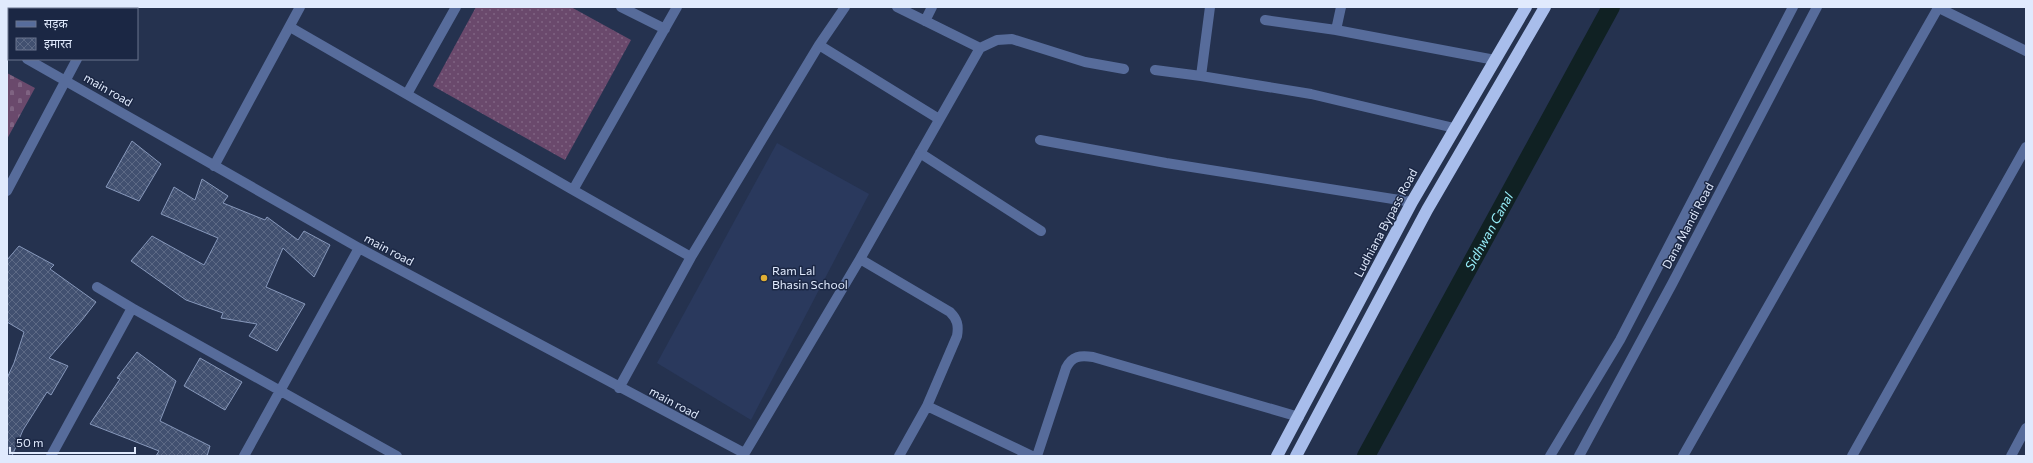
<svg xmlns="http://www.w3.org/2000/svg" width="2033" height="463" font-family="Commissioner,'Noto Sans Devanagari',sans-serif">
<defs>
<pattern id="grass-dots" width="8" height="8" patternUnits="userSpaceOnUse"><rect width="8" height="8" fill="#6a496c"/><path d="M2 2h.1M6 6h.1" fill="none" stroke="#7f6382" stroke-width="1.8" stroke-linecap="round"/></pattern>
<pattern id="cemetery-stones" width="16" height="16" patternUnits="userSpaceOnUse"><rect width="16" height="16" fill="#6a496c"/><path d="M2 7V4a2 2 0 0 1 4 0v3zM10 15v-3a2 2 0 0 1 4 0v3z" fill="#7f6382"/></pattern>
<pattern id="building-cross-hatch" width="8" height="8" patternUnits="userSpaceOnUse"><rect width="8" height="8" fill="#415070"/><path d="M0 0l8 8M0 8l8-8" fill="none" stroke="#5c6985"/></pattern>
</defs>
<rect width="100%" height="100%" fill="#25324f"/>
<path fill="#2a395d" d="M777,143L869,194L751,420L657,363Z"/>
<path fill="url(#grass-dots)" d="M476,7H571L631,40L565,160L433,86Z"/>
<path fill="url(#cemetery-stones)" d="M13,7H77L76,9H17Z
M7,73L35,88L7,139Z"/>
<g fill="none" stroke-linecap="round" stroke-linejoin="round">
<path stroke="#102123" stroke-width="18" id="s1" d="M1366,456L1611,7"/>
</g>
<path fill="url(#building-cross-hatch)" stroke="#8798bb" d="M132,141L161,164L139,201L106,187Z
M202,179L228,196L223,203L265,220L267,217L298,240L304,231L330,245L314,277L283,248L266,287L305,304L277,351L249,336L257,324L221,318L223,313L186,300L131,261L152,236L204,265L218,238L161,214L174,187L195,200Z
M19,246L54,265L50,269L96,302L82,320L49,358L68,366L51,395L47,392L23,430L12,456H7V378L14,363L24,332L7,322V260Z
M137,352L176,381L160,421L210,446L207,456H156L159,451L90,424L120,379L117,378Z
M200,358L242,382L225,410L184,386Z"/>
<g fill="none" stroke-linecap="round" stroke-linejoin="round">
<path stroke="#576c9b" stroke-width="10" d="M621,7L665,29
M897,7L980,48
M1937,7L2026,51
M106,9L107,7
M1265,20L1336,30L1495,60
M925,21L932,7
M290,27L573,190L677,7
M1336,30L1341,7
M819,45L939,119
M7,48L9,49
M27,59L359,248L744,453
M1155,70L1201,76L1311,94L1454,128
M1201,76L1210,7
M407,94L456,7
M1040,140L1166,163L1412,202
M920,153L1041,231
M214,166L300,7
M573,190L691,257
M7,191L77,59
M860,259L950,312C957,319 959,325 957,336L927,406L899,456
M97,287L132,308
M619,388L691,257L819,45L845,7
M927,406L1032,456
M51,456L132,308L397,456
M244,456L359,248
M743,456L860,259L980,48L997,40L1012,39L1085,62L1124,69
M1037,456L1066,368C1072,356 1080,355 1093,357L1299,417
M1550,456L1620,340L1793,7
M1579,456L1672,284L1817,7
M1683,456L1938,8
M1852,456L2026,147
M2011,456L2026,428"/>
<path stroke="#a8bdeb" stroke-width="12" d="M1277,456L1412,202L1526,7
M1296,456L1427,210L1545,7"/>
</g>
<circle fill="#e1af34" stroke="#1b2744" stroke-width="1.5" cx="764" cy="278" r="4"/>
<g text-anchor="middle" stroke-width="3" stroke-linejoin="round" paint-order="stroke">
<g font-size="12" fill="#e0eafd" stroke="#1b2744">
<text transform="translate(108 90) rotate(30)" y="4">main road</text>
<text transform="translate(1386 223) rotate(-62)" y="4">Ludhiana Bypass Road</text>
<text transform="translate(1688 226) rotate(-62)" y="4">Dana Mandi Road</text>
<text transform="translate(389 250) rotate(28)" y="4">main road</text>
<text transform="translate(674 403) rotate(28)" y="4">main road</text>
</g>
<g font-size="12" fill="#e0eafd" stroke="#1b2744" text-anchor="start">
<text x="772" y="275">Ram Lal<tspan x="772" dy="14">Bhasin School</tspan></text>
</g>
<g font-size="13" font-style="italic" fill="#97effa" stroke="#1b2744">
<text dy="5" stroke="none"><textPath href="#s1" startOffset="256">Sidhwan Canal</textPath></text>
</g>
</g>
<rect width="2033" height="463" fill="none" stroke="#e0eafd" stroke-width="16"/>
<rect x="8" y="8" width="130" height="52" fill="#1b2744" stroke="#6a758e"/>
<rect x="16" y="21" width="20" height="6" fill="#576c9b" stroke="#6a758e"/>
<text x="44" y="28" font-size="12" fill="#e0eafd">सड़क</text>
<rect x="16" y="38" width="20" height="12" fill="url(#building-cross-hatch)" stroke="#6a758e"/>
<text x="44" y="48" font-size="12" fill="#e0eafd">इमारत</text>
<path d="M10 447v6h125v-6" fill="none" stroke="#e0eafd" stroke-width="2"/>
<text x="16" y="447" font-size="12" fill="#e0eafd" stroke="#1b2744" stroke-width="3" paint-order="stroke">50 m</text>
</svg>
